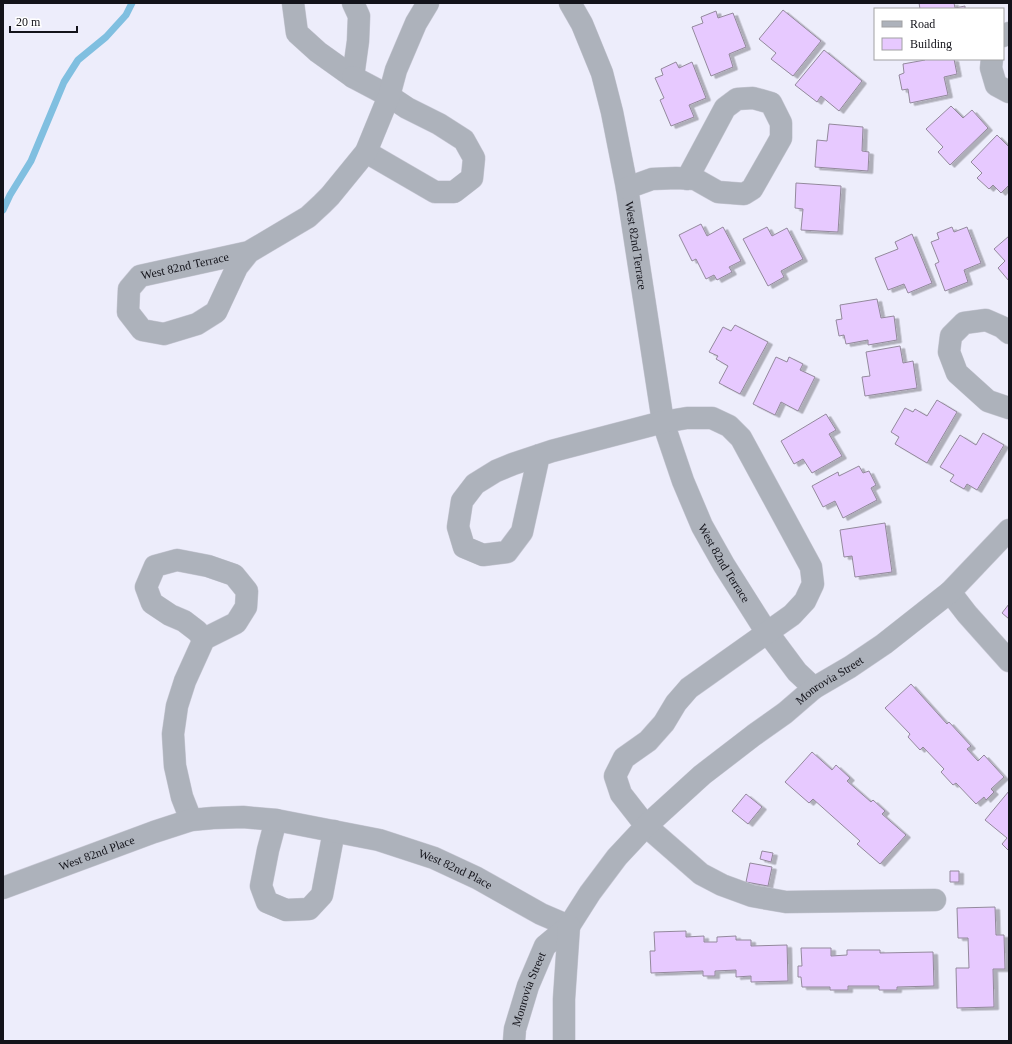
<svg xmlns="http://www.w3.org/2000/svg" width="1012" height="1044" font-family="Georgia,serif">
<defs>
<filter id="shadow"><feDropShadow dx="4.5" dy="2.5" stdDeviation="0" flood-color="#0004"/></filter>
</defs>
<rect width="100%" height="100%" fill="#ededfb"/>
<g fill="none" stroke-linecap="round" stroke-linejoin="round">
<path stroke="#80bfe0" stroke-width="7" d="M3,210L10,195L31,161L64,82L78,60L106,37L126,15L132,3"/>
</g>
<path fill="#e7c9ff" stroke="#93899c" filter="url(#shadow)" d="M919,3H954L955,8L965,6V9H920Z
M783,10L821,41L793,76L771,59L776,53L759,39Z
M716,11L718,18L733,13L746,47L729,54L733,67L711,76L692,27L703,23L701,17Z
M824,50L862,81L839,111L821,96L817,102L795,85Z
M924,59H954L957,74L944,77L948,95L910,103L908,89L902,90L899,75L904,73L903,64L925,60Z
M676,62L679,68L692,62L706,98L689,105L694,117L671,126L660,100L664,98L655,78L663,75L661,69Z
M951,106L963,118L972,110L988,128L950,165L938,152L943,147L926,129Z
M829,124L863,127L862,151L869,152L868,171L815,167L817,140L827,141Z
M997,135L1009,147V185L1001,193L993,185L989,189L977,178L982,173L971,162Z
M796,183L841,186L838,232L801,230L803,209L795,208Z
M701,224L707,236L723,227L741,261L729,267L732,272L717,280L714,275L706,279L696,259L692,261L679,235Z
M767,227L772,236L787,228L803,259L781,271L784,277L768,286L743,239Z
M952,227L954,232L967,227L981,263L964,270L968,282L945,291L935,264L939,262L931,242L939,239L937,233Z
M912,234L932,283L908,293L904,284L888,290L875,258L898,249L895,242Z
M1009,236V281L998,268L1005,261L994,249Z
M877,299L881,318L894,316L897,340L868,345V340L846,344L844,335L839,336L836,320L842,319L840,305Z
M735,325L768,342L740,394L719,383L728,366L716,359L718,356L709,352L723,327L731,331Z
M900,346L903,363L913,361L917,388L865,396L862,377L870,376L866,352Z
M776,357L787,362L789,357L803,364L800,370L815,377L798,411L781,402L775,415L753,404Z
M937,400L957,412L927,463L895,444L899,437L891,432L905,408L913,412L915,409L927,416Z
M826,414L836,430L829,434L842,456L812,473L803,459L794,464L781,441Z
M983,433L1004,445L977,490L967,484L964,489L950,481L954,475L940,467L960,435L976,445Z
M859,466L863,473L869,471L876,485L871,488L877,500L843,518L835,501L823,507L812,486L838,472L839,476Z
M885,523L892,572L855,577L852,556L844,557L840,530Z
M1009,604V619L1002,613Z
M911,684L947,724L949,722L971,746L967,749L978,761L984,755L1004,777L991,789L994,792L986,800L984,797L976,804L956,783L953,785L941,772L944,769L923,747L920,750L908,737L910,734L885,708Z
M812,752L832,770L836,765L850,778L847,781L871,802L873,800L885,811L882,814L906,835L880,864L857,844L860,841L813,799L809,803L785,782Z
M1009,791V851L1002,844L1007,838L985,820Z
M746,794L762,807L748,824L732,811Z
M762,851L773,853L771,862L760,859Z
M750,863L772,867L768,886L746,882Z
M950,871H959V882H950Z
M995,907L996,935H1004L1005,969H993L994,1007L957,1008L956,968H969L968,938H958L957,908Z
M686,931V937L704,936V942H717V937L736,936V940H751V946L787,945L788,981L751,982V976L736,977V970L715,971V976H703V971L651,973L650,951H655L654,932Z
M801,948H831V956L847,955V950H880V953L933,952L934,986L897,987V990H879V986H848V990H830V987H802L801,977H798V966H802Z"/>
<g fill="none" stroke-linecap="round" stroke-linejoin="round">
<g stroke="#cacad7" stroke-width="23">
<g id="street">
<path d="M293,3L297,33L318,52L353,77L358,41L359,16L353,3"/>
<path id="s1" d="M570,3L582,24L602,73L612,112L627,188L663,422L683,481L702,526L724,565L762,625L797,672L814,688"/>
<path d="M1003,36L1009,33"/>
<path d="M992,59L991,68L996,85L1009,92"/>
<path d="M353,77L389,96L407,108L439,124L464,140L474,158L472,178L454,192H435L366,152"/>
<path d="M627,188L652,179L676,178L695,179L718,192L744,194L752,189L781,138V123L771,103L753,98L737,99L725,108L687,179"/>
<path id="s2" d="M249,252L237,267L216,312L197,324L164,334L142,330L128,312L129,289L140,276L249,252L308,217L322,204L330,196L366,152L389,96L396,70L416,23L428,3"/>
<path d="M1009,333L1002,327L986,320L964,323L951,336L949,352L957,373L988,401L1009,408"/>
<path d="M539,455L522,532L507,552L483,555L464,547L458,527L462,501L475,484L496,471L513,464L552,451L663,422L687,418H712L729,426L741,438L811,567L813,584L805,601L792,615L689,688L676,703L664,723L648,741L624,758L615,776L621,794L646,826L701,874L722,885L752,896L786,902L935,900"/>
<path d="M950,592L967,614L1009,661"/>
<path d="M191,820L182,797L175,766L173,734L177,706L185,681L204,639L236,623L246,607L247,591L234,575L208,566L177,560L155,566L146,587L152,603L170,615L184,621L197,631L204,639"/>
<path d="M276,820L268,850L261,886L267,902L286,910L309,909L322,895L334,831"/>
<path id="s3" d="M3,888L154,832L191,820L213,818L243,817L276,820L379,840L434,858L477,878L541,914L569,926"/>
<path id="s4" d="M514,1041L515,1029L528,986L545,946L569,926L590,893L617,857L646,826L702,775L754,735L785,713L814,688L850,667L884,644L950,592L1009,530"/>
<path d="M564,1041V999L569,926"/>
</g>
</g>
<use href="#street" stroke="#adb2bb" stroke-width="22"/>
</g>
<g text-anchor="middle" stroke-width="3" stroke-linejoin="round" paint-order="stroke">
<g font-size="12" fill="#13131a" stroke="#fff">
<text dy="4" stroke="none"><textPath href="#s1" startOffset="253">West 82nd Terrace</textPath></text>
<text dy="4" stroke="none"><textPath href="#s2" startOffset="257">West 82nd Terrace</textPath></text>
<text dy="4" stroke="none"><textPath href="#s1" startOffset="586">West 82nd Terrace</textPath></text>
<text dy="4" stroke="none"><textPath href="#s4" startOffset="493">Monrovia Street</textPath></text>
<text dy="4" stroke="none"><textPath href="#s3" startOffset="100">West 82nd Place</textPath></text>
<text dy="4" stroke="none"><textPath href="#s3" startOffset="472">West 82nd Place</textPath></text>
<text dy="4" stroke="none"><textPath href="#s4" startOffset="54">Monrovia Street</textPath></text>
</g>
</g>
<rect width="1012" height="1044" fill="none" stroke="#13131a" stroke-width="8"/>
<rect x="874" y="8" width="130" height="52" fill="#ffffff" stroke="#a1a1a3"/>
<rect x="882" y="21" width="20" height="6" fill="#adb2bb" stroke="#a1a1a3"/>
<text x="910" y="28" font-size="12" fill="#13131a">Road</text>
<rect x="882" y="38" width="20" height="12" fill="#e7c9ff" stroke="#a1a1a3"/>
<text x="910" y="48" font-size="12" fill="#13131a">Building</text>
<path d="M10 26v6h67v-6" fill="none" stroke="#13131a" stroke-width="2"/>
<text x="16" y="26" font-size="12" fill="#13131a" stroke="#ffffff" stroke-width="3" paint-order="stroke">20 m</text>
</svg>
